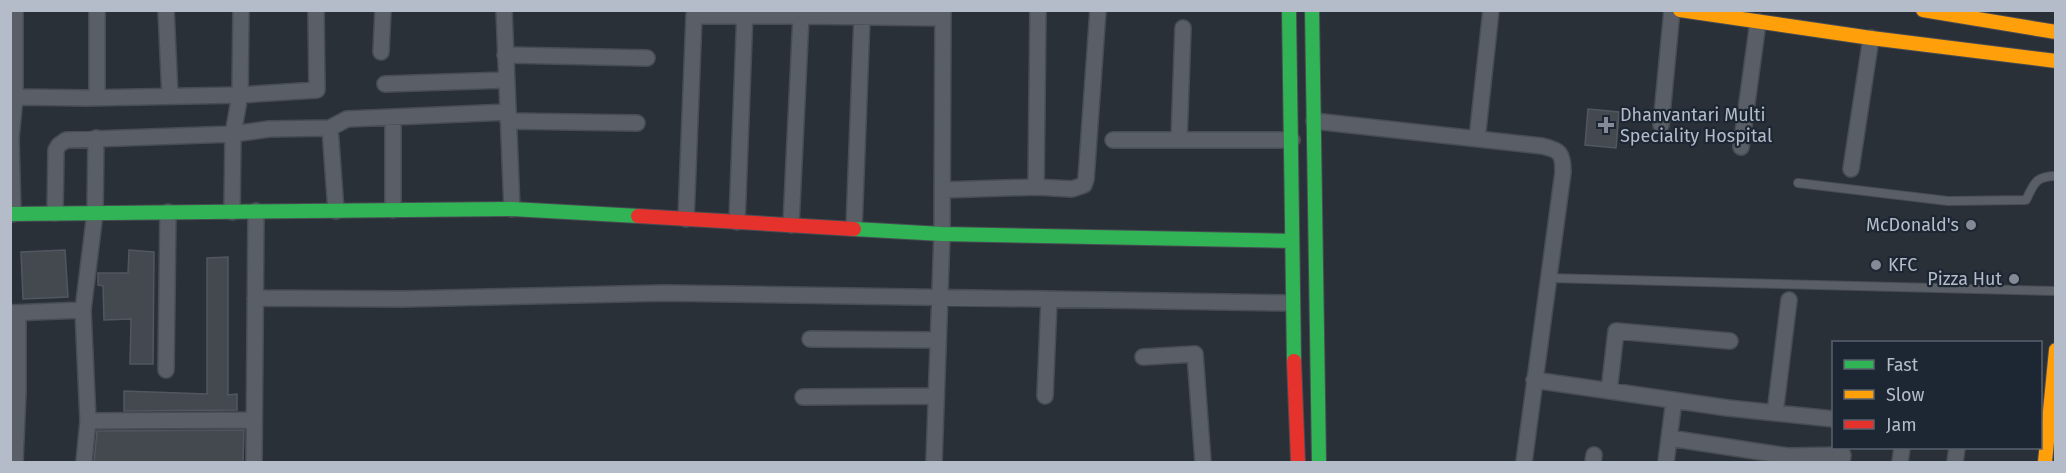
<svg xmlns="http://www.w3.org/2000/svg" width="2066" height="473" font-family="'Fira Sans',sans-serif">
<rect width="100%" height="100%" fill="#2a3038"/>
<path fill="#444950" stroke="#52575f" stroke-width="1.5" d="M1588,109L1619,112L1616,148L1585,145Z
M65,250L68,297L23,299L21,252Z
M129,250L154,252L153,364H130L131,319L104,320L103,286L98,285V273H128Z
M228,257V395L237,394V410L124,411V391L207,394V258Z
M244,430L243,462H94L97,431Z"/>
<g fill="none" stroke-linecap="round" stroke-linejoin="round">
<g stroke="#484c53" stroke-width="10">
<path id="lane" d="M1798,183L1948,201L2026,200C2034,184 2035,176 2056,176
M1548,278L2056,291"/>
</g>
<g stroke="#484c53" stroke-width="18">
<path id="street" d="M15,10V97L87,98L240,95L241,10
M97,10V98
M166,10L170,96
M504,10L512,209
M695,10L694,16H801
M381,52L383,10
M505,55L647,58
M385,84L506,80
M393,117V210
M508,121L637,123
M1314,121L1542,146C1560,150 1563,153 1563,172L1524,462
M1661,125L1672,10
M1477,139L1491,10
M1113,140H1292
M1179,140L1183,28
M1741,147L1758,22
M1851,169L1871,38
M1036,187L1038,10
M942,190L1036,187L1072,189L1084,185L1086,179L1098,10
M336,211L330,128L347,119L508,112
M232,212L233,134L269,129L330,128
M55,213L56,150L59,145L66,140L233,134L240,95L317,90L316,10
M13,214L11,138L15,97
M686,219L694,16
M737,222L745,10
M791,225L801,16L943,18
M854,228L862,17
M255,298L402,299L665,293L1292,303
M10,313L83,310
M810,339L938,340
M1143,357L1195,354L1203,462
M166,370L168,212
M1534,380L1728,408L1834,419
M1609,391L1616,331L1730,341
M1045,396L1049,300
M803,397L936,396
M1775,413L1789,300
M88,421L254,420
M1669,438L1788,456L1843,455L1842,462
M15,462L18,392V314
M84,462L88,421L83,310L95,213L96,138
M254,462L256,211
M934,462L942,234L943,10
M1593,462L1594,455
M1666,462L1674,400
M1900,462L1902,448
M1955,462L1957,448"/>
</g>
<g stroke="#484c53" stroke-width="16">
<path id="fast" d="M1289,10L1294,361
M1312,10L1319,462
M10,214L512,209L638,216
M854,229L942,234L1292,241"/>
</g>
<g stroke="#484c53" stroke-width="16">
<path id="slow" d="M1680,10L1871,38L2056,61
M1923,10L2056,32
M2045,462L2056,350"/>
</g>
<g stroke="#484c53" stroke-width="16">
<path id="jam" d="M638,216L854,229
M1294,361L1298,462"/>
</g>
<use href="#lane" stroke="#5a5e66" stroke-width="8"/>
<use href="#street" stroke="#5a5e66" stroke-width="15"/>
<use href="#fast" stroke="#30b455" stroke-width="14"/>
<use href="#slow" stroke="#ff9f0a" stroke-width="14"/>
<use href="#jam" stroke="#e5322d" stroke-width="14"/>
</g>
<g fill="#848b96" stroke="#1d2633" stroke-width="2">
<path d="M1603 116h6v6h6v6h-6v6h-6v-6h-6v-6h6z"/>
<circle cx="1971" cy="225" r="6"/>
<circle cx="1876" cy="265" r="6"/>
<circle cx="2014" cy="279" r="6"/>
</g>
<g text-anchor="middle" stroke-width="4.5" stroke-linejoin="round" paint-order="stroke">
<g font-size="18" fill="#b4bcc9" stroke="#1d2633" text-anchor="start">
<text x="1620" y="121">Dhanvantari Multi<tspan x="1620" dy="21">Speciality Hospital</tspan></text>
<text x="1959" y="231" text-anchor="end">McDonald's</text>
<text x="1888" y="271">KFC</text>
<text x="2002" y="285" text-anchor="end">Pizza Hut</text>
</g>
</g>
<rect width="2066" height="473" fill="none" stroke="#b4bcc9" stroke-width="24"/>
<rect x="1832" y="341" width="210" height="108" fill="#1d2633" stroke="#59626f" stroke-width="1.5"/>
<rect x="1844" y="360" width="30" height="9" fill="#30b455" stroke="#59626f" stroke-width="1.5"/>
<text x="1886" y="371" font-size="18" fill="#b4bcc9">Fast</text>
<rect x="1844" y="390" width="30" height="9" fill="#ff9f0a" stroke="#59626f" stroke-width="1.5"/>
<text x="1886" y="401" font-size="18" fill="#b4bcc9">Slow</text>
<rect x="1844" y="420" width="30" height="9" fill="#e5322d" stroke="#59626f" stroke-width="1.5"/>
<text x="1886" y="431" font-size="18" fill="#b4bcc9">Jam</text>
</svg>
